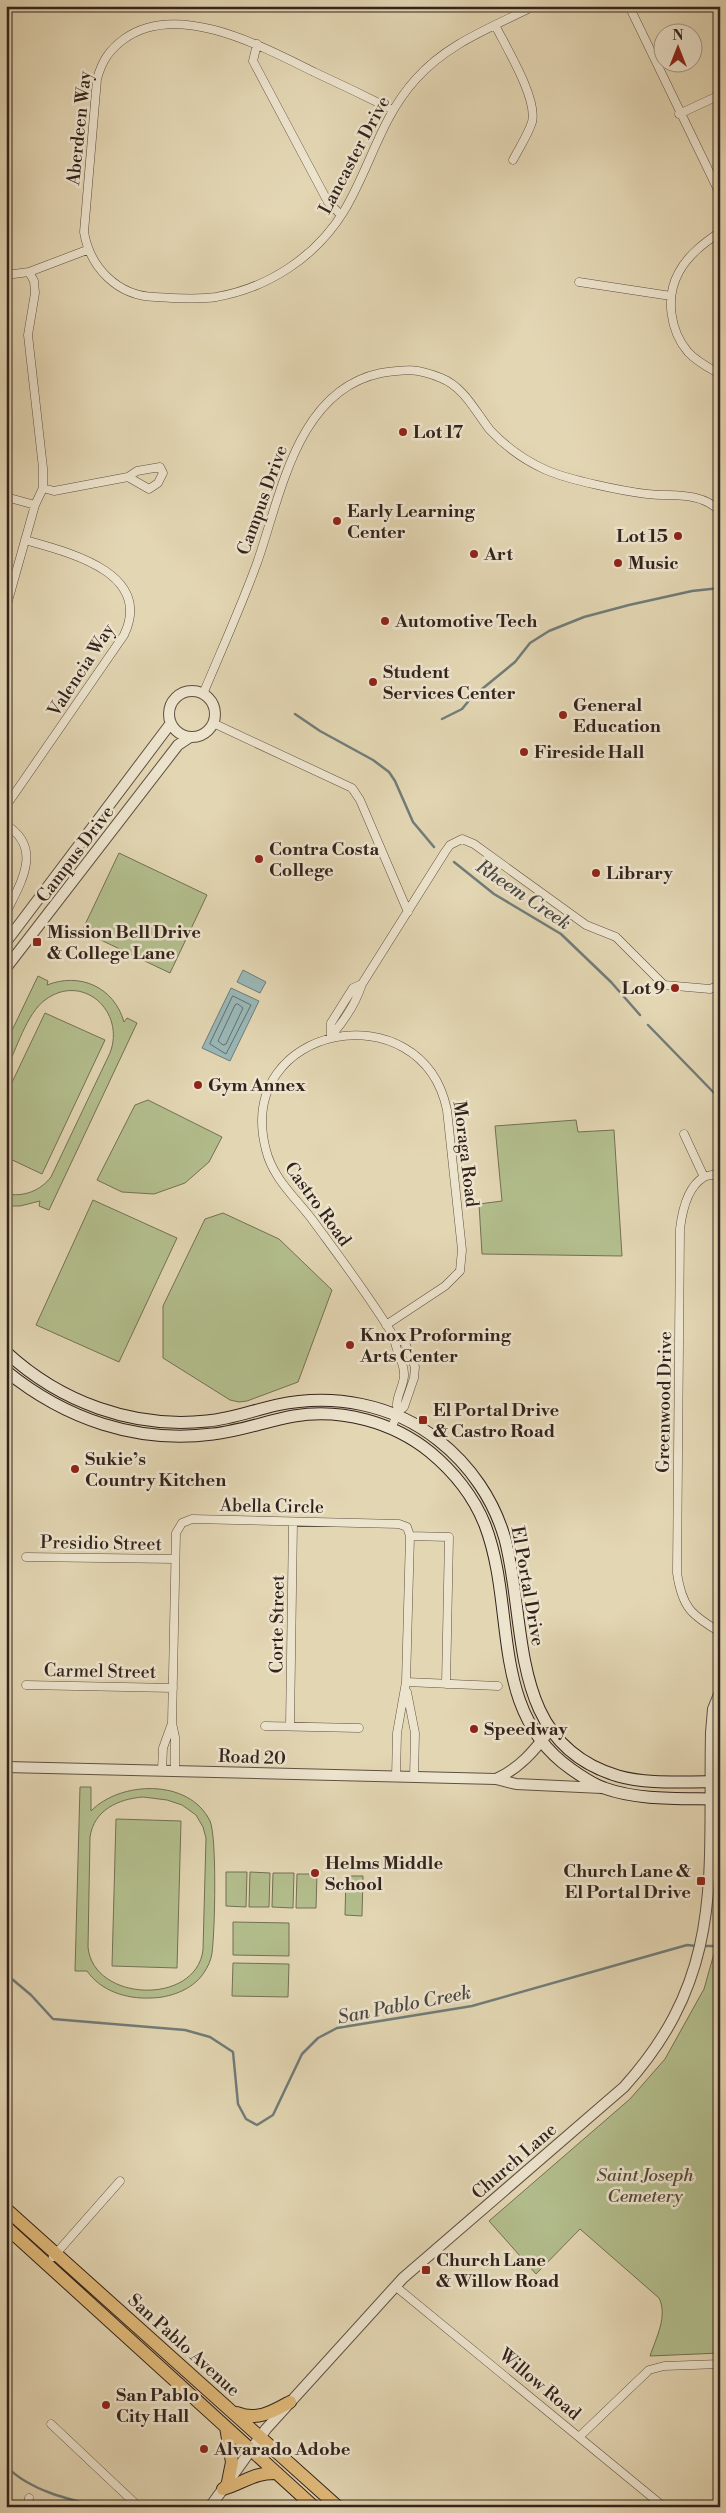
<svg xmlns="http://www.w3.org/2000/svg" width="726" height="2513" font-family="'Libre Bodoni',serif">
<rect width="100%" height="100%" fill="#e3d6b3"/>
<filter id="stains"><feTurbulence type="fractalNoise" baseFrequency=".004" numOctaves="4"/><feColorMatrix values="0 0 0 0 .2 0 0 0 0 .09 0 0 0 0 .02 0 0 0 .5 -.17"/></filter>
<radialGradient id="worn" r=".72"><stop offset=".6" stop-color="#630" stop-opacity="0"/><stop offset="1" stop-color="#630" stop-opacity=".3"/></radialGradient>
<path fill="#b3be8d" stroke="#737054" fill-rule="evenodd" d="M119,853L207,895L170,973L82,931Z
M38,976L48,981L47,985C80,972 114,987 124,1022L127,1018L137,1023L49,1210L39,1206L40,1201L20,1206H6V1194C24,1197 40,1191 51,1177L110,1053C126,1011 82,972 45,1000C27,1013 16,1050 6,1070V1043Z
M45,1013L105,1040L42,1174L6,1157V1095Z
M148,1100L222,1137L209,1162L185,1183L154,1194L122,1192L97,1180L135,1105Z
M576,1120L578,1132L614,1130L622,1256L482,1254L479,1204L502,1201L495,1126Z
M93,1200L177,1238L119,1362L36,1325Z
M223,1213L279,1239L332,1290L298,1382L247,1401L239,1402L230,1400L163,1358V1306L205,1219Z
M80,1787H91V1811C120,1781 189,1778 210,1821C217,1837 215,1931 212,1953C211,1960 208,1967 203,1974C192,1990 169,1998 150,1998C126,1999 101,1991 87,1971H75ZM143,1797L167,1800L182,1805L196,1815L203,1827L206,1838L203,1950C196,2006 93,2002 88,1947L90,1837C94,1810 118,1799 143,1797Z
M116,1819L181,1821L177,1968L112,1966Z
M226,1872H247L246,1907L226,1906Z
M250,1872L270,1873L269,1907H249Z
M273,1873H294L293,1908L272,1907Z
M297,1874H317L316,1908H296Z
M346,1876H363L362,1916L345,1915Z
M233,1922L289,1923V1956L233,1955Z
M715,1950H720V2353L650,2356C656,2338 668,2316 659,2298L580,2229L536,2274L489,2221L630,2099L665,2059L704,1989Z
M233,1963L289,1964L288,1997L232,1996Z"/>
<path fill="#99b7b7" stroke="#707c79" d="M243,970L266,982L260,993L237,982Z
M231,988L259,1001L230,1061L202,1048Z"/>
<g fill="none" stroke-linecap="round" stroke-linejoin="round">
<path stroke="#666d6a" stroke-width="1" d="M233,996L251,1005L226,1054L210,1044Z
M238,1004L243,1008L226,1044L223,1045L218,1041L235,1005Z"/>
<path stroke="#707c79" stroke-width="2.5" d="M295,714L320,731L373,760L389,772L395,781L413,822L434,847
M442,719L462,709L471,698L515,662L530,643L549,631L584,617L629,605L692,591L720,588
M454,862L494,894L561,934L611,982L640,1015
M648,1025L720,1099
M701,1946H720
M6,1974L31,1995L53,2019L185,2030L210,2037L233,2052L238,2104L246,2119L257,2125L273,2115L302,2054L318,2038L337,2028L472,2006L687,1945L696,1946
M6,2466C30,2491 70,2500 103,2507"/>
<g stroke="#5f5042" stroke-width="9">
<path id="minor" d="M629,6L720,194
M495,25C506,47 538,99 532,122C528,135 519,148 513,160
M257,44L253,61L328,202L341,215
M393,110C367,97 340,84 314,72C263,47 177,0 124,39C109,50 102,61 97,79L84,232C90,268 118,296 155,297C175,298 196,300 216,297C268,288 316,257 344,211C370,168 381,117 416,79C448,43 491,28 534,6
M679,114L720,95
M720,232C704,243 688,255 679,272C665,297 670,331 688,352C697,362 709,368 720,374
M6,275L29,272L87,250
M579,282L671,296
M43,488L54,491L128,477L137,471L160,467L163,473L158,483L149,489L128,477
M6,497L35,505
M6,608L35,505L43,488V468L28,335L35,293L34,281L29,272
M203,694C221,651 241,607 257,563C281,495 297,390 381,373C406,369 417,368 441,378C464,387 475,411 490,430C505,446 526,461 546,470C569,480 622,491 647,494C673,497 699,491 720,511
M213,723L352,788L360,800L408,912
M6,806L124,635C154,572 67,552 25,540
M6,825C44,848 20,884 6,913
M331,1036C344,1021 356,1003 362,984L445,852L450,845L462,839L474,844L586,925L616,937L664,985L710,989L720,985
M331,1036V1023L353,988L362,984
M684,1134L704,1177
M720,1174C715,1175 708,1175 704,1177C687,1187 682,1212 680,1229L677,1573C682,1607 691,1615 720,1632
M386,1325L445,1286L460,1271L462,1250L447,1110C422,989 233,1024 266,1150C273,1179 297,1199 314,1222C341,1259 370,1297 394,1337C395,1351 405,1362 404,1376C403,1389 394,1399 398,1412
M391,1429L398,1412L404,1407L414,1378L415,1367L405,1343L394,1337
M410,1536L449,1537L446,1684
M26,1557L175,1559
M406,1682L498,1686
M26,1685L173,1688
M407,1692L415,1733L414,1777
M265,1726L359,1728
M290,1726L293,1522
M162,1770L163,1748L172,1723
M175,1771V1737L172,1723L176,1533L182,1523L192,1519L399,1524L407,1527L410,1536L406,1682L397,1733L396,1777
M53,2257L120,2181
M395,2286L664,2507
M51,2424L139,2507
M579,2437L649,2370L664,2366L720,2364
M27,2507L29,2498"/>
</g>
<g stroke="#5f5042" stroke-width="12">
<path id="tertiary" d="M169 714a23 23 0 1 1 46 0a23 23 0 1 1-46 0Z
M6,942L171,723
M6,968L178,745L190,737
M6,1767L496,1779L516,1784L602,1788
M496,1779C520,1768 534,1751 550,1730
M210,2507L266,2429L403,2278L624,2087C726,1974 708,1875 711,1733L713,1709L720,1692"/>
</g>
<g stroke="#33231c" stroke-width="13">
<path id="secondary" d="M6,1352C60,1402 133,1429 207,1421C231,1419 254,1410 277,1405C333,1393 393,1404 438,1440C470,1465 494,1500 505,1539C528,1627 507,1743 618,1776C649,1785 688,1781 720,1782
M6,1371C65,1419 137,1444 213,1434C241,1431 266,1421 294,1416C341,1408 393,1422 430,1452C453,1471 474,1497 485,1525C517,1609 488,1711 571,1769C581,1776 592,1784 604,1788C640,1801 682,1798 720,1799"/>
</g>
<g stroke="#33231c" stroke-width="14">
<path id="primary" d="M6,2209L338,2507
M6,2227L314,2507
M237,2413C257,2421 272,2412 290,2402
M226,2427L232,2462L228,2482
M223,2489C244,2483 254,2472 277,2473"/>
</g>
<use href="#minor" stroke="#ede4ce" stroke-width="8"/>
<use href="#tertiary" stroke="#ede4ce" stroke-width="10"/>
<use href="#secondary" stroke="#ede4ce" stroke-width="11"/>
<use href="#primary" stroke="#e2bb7a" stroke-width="12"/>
</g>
<g fill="#8f2418" stroke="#ede4ce" stroke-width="2">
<circle cx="403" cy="432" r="5"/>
<circle cx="337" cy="521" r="5"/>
<circle cx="678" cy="536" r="5"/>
<circle cx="474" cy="554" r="5"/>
<circle cx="618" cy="563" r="5"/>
<circle cx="385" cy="621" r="5"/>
<circle cx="373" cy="682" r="5"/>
<circle cx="563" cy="715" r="5"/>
<circle cx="524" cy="752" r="5"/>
<circle cx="259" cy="859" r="5"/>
<circle cx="596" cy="873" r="5"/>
<rect x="32" y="937" width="10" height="10" rx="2.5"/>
<circle cx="675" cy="988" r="5"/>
<circle cx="198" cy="1085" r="5"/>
<circle cx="350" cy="1345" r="5"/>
<rect x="418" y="1415" width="10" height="10" rx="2.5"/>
<circle cx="75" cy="1469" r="5"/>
<circle cx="474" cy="1729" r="5"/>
<circle cx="315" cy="1873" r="5"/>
<rect x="696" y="1876" width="10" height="10" rx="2.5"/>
<rect x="421" y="2265" width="10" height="10" rx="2.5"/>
<circle cx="106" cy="2405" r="5"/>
<circle cx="204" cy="2449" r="5"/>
</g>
<g text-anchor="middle" stroke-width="5" stroke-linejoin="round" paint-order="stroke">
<g font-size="18" fill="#33231c" stroke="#ede4ce">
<text transform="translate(79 128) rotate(-84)" y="6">Aberdeen Way</text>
<text transform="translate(354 155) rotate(-62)" y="6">Lancaster Drive</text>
<text transform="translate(262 500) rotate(-70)" y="6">Campus Drive</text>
<text transform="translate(81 670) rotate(-57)" y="6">Valencia Way</text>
<text transform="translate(75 854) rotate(-53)" y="6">Campus Drive</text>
<text transform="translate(466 1154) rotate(83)" y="6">Moraga Road</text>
<text transform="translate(318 1204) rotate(54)" y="6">Castro Road</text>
<text transform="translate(664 1402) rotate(-89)" y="6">Greenwood Drive</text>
<text transform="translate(272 1506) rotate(1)" y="6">Abella Circle</text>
<text transform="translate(101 1543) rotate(1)" y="6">Presidio Street</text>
<text transform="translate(528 1586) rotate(80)" y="6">El Portal Drive</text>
<text transform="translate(277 1624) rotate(-89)" y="6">Corte Street</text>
<text transform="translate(100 1671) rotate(1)" y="6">Carmel Street</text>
<text transform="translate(252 1757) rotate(2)" y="6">Road 20</text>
<text transform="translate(514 2161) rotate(-41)" y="6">Church Lane</text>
<text transform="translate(184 2345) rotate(42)" y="6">San Pablo Avenue</text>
<text transform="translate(540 2384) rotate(40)" y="6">Willow Road</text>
</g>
<g font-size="18" font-weight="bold" fill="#33231c" stroke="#ede4ce" text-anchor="start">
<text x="413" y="438">Lot 17</text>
<text x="347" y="517">Early Learning<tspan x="347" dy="21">Center</tspan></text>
<text x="668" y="542" text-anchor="end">Lot 15</text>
<text x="484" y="560">Art</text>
<text x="628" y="569">Music</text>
<text x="395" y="627">Automotive Tech</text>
<text x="383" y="678">Student<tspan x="383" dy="21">Services Center</tspan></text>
<text x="573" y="711">General<tspan x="573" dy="21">Education</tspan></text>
<text x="534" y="758">Fireside Hall</text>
<text x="269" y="855">Contra Costa<tspan x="269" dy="21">College</tspan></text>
<text x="606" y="879">Library</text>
<text x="47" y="938">Mission Bell Drive<tspan x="47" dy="21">&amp; College Lane</tspan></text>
<text x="665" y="994" text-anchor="end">Lot 9</text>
<text x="208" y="1091">Gym Annex</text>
<text x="360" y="1341">Knox Proforming<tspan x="360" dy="21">Arts Center</tspan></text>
<text x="433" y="1416">El Portal Drive<tspan x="433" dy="21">&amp; Castro Road</tspan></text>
<text x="85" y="1465">Sukie’s<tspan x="85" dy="21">Country Kitchen</tspan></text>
<text x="484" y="1735">Speedway</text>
<text x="325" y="1869">Helms Middle<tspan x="325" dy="21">School</tspan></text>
<text x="691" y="1877" text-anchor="end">Church Lane &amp;<tspan x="691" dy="21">El Portal Drive</tspan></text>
<text x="436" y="2266">Church Lane<tspan x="436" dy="21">&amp; Willow Road</tspan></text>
<text x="116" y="2401">San Pablo<tspan x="116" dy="21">City Hall</tspan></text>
<text x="214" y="2455">Alvarado Adobe</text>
</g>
<g font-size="18" font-style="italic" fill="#534a38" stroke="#ede4ce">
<text x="645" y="2181">Saint Joseph<tspan x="645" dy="21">Cemetery</tspan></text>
</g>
<g font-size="19" font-style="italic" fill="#4c4843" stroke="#ede4ce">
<text transform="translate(524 894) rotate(34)" y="7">Rheem Creek</text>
<text transform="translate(404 2004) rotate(-11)" y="7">San Pablo Creek</text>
</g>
</g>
<rect width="726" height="2513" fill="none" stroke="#e3d6b3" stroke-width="25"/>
<rect x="8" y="8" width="711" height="2498" fill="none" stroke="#33231c" stroke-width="2.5"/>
<rect x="12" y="12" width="701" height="2488" fill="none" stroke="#33231c"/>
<g transform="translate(678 48)"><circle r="24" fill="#ede4ce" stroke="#a39787"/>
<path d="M0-4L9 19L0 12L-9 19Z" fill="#8f2418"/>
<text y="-8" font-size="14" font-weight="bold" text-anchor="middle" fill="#33231c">N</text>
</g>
<rect width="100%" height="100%" filter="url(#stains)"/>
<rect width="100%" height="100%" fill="url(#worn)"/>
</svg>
